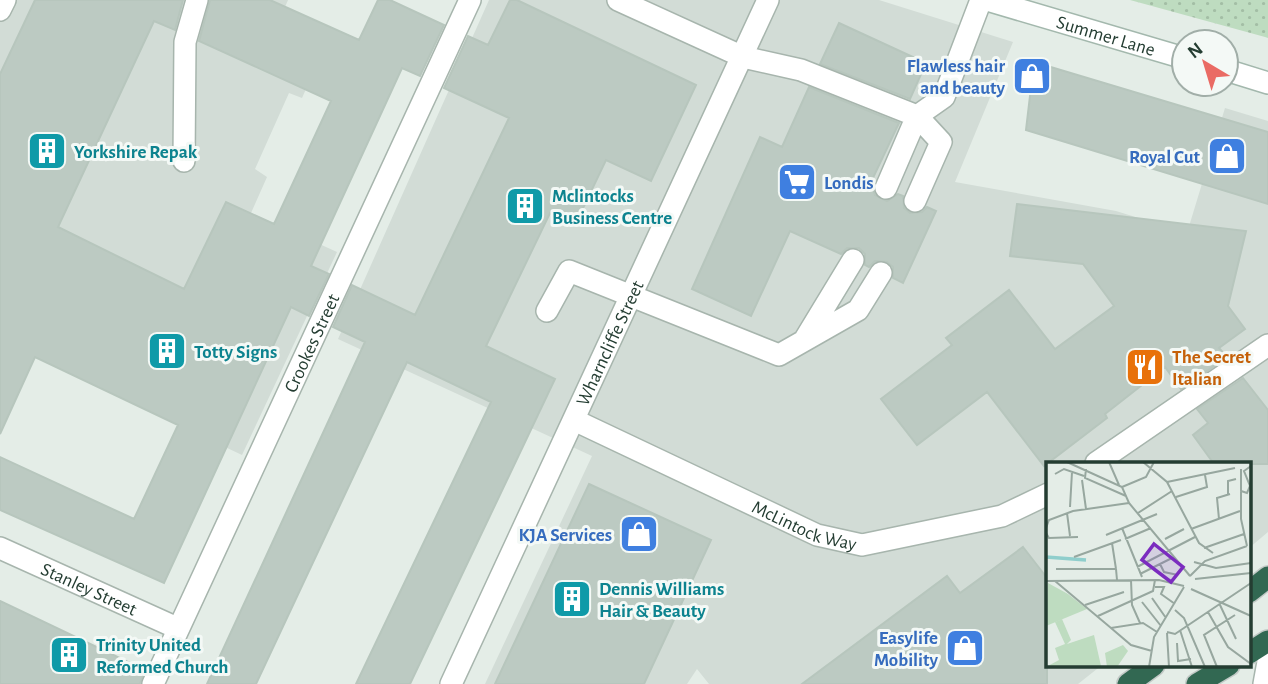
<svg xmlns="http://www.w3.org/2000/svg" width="1268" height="684" font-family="'Alegreya Sans',sans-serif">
<defs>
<pattern id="park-dots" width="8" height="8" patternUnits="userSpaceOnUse" patternTransform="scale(1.75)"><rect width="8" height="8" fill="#bedcc0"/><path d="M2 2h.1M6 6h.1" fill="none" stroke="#a3bea5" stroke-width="1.8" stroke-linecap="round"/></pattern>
</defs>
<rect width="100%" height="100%" fill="#e4ede7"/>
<path fill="#d2dcd6" d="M0,0H288L285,7L333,28L302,98L289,93L255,169L267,177L251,213L337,252L242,455L35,357L0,434Z
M489,0H879L1013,42L955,182L1116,211L1187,233L1225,108L1268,121V532L1249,548V463H1048V665H1102L1078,684H709L697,669L687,684H485L592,456L338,339Z"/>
<path fill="url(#park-dots)" d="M1130,0H1268V38L1265,37Z"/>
<path fill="#bccac2" stroke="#b7c6bd" stroke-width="2" d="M35,0H183L175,30L154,21L58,227L184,289L226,202L274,224L331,101L199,41L210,0H270L359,40L378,0H390L444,25L420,76L402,68L311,266L329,274L309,316L291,307L164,583L0,510V457L134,519L178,425L35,357L0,434V74Z
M510,0H517L696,85L651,181L606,160L575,225L550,213L486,346L555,379L410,684H356L491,402L407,362L256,684H207L365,342L333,327L352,285L415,315L509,118L444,88L468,36L488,45Z
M839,23L926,63L910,99L820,64Z
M1034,62L1268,132V204L1026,130Z
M809,87L899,123L871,182L875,195L887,201L898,194L903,196L904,208L910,213L922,212L927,207L936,211L903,283L893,278V267L887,262L875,261L869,267L865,265V254L859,248H847L841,254L790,231L751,316L692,289L760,137L782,147Z
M1017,204L1246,231L1228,306L1245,329L1219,348L1227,357L1181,389L1165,367L1105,414L1107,418L1044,466L987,392L917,445L881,399L952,345L946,338L1009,290L1055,349L1114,306L1083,264L1010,256Z
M1243,378L1268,410V464H1214L1193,435L1208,423L1197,409Z
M589,484L711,540L670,628L644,684H495Z
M1023,547L1047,578V684H802L947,576L960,593Z
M0,601L145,670L140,684H0Z"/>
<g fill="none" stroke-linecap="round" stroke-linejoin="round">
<g stroke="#a7b5ad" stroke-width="24">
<path id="lane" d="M618,0L743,57L801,70L917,116L944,97L981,0
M0,10L5,0
M184,161L185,42L197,0
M886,188L917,116L941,142L915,201
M547,311L569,271L779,355L858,310L881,273
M805,339L853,260"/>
</g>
<g stroke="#a7b5ad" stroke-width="24">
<g id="street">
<path id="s1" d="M574,420L817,535L862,545L1002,516L1048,494"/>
<path d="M1096,463L1268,345"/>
<path id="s2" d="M0,548L177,628"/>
<path id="s3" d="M153,684L470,0"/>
<path id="s4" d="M451,684L768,0"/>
<path d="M1264,684L1268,662"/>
</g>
</g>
<g stroke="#a3b8ad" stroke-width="24">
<g id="secondary">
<path id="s5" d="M987,0L1184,58"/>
<path d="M1226,70L1268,83"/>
</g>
</g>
<g stroke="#c2c9c6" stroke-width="24">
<path id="highway" d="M1249,592L1268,577
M1249,653L1268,641
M1128,684L1154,665
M1197,684L1229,665"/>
</g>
<use href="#lane" stroke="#fff" stroke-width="21"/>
<use href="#street" stroke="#fff" stroke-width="21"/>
<use href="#secondary" stroke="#fff" stroke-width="21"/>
<use href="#highway" stroke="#326852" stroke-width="21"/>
</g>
<defs>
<g id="shop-square" transform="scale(2.0125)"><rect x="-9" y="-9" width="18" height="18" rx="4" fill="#3f7fe0" stroke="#f4f9f6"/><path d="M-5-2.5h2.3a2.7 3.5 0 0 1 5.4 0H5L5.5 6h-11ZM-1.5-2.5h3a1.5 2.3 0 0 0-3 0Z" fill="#fff"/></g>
<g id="building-square" transform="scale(2.0125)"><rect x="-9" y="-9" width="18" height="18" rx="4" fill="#0f9aa8" stroke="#f4f9f6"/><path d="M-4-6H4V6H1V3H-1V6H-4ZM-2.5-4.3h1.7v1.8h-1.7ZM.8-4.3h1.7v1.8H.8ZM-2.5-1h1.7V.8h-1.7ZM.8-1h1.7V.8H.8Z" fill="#fff"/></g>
<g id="supermarket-square" transform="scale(2.0125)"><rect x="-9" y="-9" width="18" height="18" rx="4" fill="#3f7fe0" stroke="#f4f9f6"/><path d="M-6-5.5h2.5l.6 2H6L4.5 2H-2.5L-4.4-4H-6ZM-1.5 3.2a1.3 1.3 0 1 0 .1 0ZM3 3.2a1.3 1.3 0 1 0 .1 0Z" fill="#fff"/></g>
<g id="restaurant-square" transform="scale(2.0125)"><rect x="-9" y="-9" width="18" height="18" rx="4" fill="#e8710a" stroke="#f4f9f6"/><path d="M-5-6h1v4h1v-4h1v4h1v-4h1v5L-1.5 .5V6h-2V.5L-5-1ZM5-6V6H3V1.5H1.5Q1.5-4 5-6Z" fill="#fff"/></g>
</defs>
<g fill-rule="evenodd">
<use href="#shop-square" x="1032" y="76"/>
<use href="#building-square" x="47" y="151"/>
<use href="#shop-square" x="1227" y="156"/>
<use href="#supermarket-square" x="797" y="182"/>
<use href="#building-square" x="525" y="206"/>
<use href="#building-square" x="167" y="351"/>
<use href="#restaurant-square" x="1145" y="367"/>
<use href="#shop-square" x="639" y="534"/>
<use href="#building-square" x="572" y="599"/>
<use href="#shop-square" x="965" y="648"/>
<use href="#building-square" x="69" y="655"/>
</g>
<g text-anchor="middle" stroke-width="6" stroke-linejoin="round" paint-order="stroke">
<g font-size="19" fill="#243d32" stroke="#f4f9f6">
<text dy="7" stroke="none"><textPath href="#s5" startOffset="124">Summer Lane</textPath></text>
<text dy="7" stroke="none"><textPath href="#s3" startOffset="376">Crookes Street</textPath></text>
<text dy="7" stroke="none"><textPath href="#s4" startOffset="376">Wharncliffe Street</textPath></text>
<text dy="7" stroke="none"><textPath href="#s1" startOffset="254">McLintock Way</textPath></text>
<text dy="7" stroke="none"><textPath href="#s2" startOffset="98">Stanley Street</textPath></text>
</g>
<g font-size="19" font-weight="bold" fill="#366cbe" stroke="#f4f9f6" text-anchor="end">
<text x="1005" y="72">Flawless hair<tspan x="1005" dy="22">and beauty</tspan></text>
<text x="1200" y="163">Royal Cut</text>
<text x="824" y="189" text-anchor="start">Londis</text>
<text x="612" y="541">KJA Services</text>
<text x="938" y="644">Easylife<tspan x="938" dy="22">Mobility</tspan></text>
</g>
<g font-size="19" font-weight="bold" fill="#0d838f" stroke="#f4f9f6" text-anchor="start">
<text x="74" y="158">Yorkshire Repak</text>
<text x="552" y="202">Mclintocks<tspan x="552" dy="22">Business Centre</tspan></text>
<text x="194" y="358">Totty Signs</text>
<text x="599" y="595">Dennis Williams<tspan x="599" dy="22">Hair &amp; Beauty</tspan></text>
<text x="96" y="651">Trinity United<tspan x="96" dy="22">Reformed Church</tspan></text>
</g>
<g font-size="19" font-weight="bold" fill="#c56008" stroke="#f4f9f6" text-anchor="start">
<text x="1172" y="363">The Secret<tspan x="1172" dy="22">Italian</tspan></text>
</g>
</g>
<g transform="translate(1046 462)">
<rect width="205" height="205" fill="#e4ede7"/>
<path d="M77,183L82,189L71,205H61L59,191Z" fill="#bedcc0"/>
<path d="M2,121L22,132L41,147L0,164Z" fill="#bedcc0"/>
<path d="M16,157L25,178L21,182L48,173L55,204L0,205L13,198L9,186L19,182L9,160Z" fill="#bedcc0"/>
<path fill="none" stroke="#8fcecc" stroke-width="3.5" d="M0,95L40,98"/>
<path fill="none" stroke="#97a79f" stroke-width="2" d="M21,0L76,25L83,41L144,114M63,0L73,23M97,0L121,20L153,81L167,91M40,7L39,16L80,34M195,7V29L201,31L204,24L198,9L205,4M9,12L18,7L38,14M36,18L40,47M121,20L189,6M76,25L100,15L108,0M195,29V57L201,84M182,32V19L190,17M130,35L161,25L159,13M24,45L26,10M21,51L24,74M92,51L126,29M173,57L171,36L184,32M0,66L3,58L27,49L83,41M76,66L96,115M145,67L194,49M0,71L3,76L32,75M60,73L111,52M79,77L105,66M119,77L138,67M66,81L70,107M158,86L198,72M28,95L75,78M148,100L170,106L205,101M114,102L118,110L132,113M91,105L149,75M10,107H70L71,118M94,112L128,95M144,114L159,99L201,84M149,117L205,111M85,118L86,143L94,161M0,119L113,118L138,124M9,119L65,166L97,161L111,170M109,125H118L115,132L129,142M145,127L205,154M106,136L120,156M96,140L115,164M39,143L78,130M174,143L190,177M129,148L138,156L159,205M162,150L182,185L205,202M52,154L107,129L109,118M65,166L85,183L106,189M134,168L146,205M121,170L129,172L205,121M121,171L123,205M131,181L132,199L145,197M103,205L108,175L138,125M171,205L158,173L189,153"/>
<path fill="#7b2cbf" fill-opacity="0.15" stroke="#7b2cbf" stroke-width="3.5" d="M108,82L137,105L125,120L96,98Z"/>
<rect width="205" height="205" fill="none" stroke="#243d32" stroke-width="3.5"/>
</g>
<g transform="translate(1205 63) rotate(322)"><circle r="33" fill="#f4f9f6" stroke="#a1aea8" stroke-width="2"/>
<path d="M0-5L12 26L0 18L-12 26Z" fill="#ea6b64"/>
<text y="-10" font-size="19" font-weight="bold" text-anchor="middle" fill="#243d32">N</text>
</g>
</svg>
